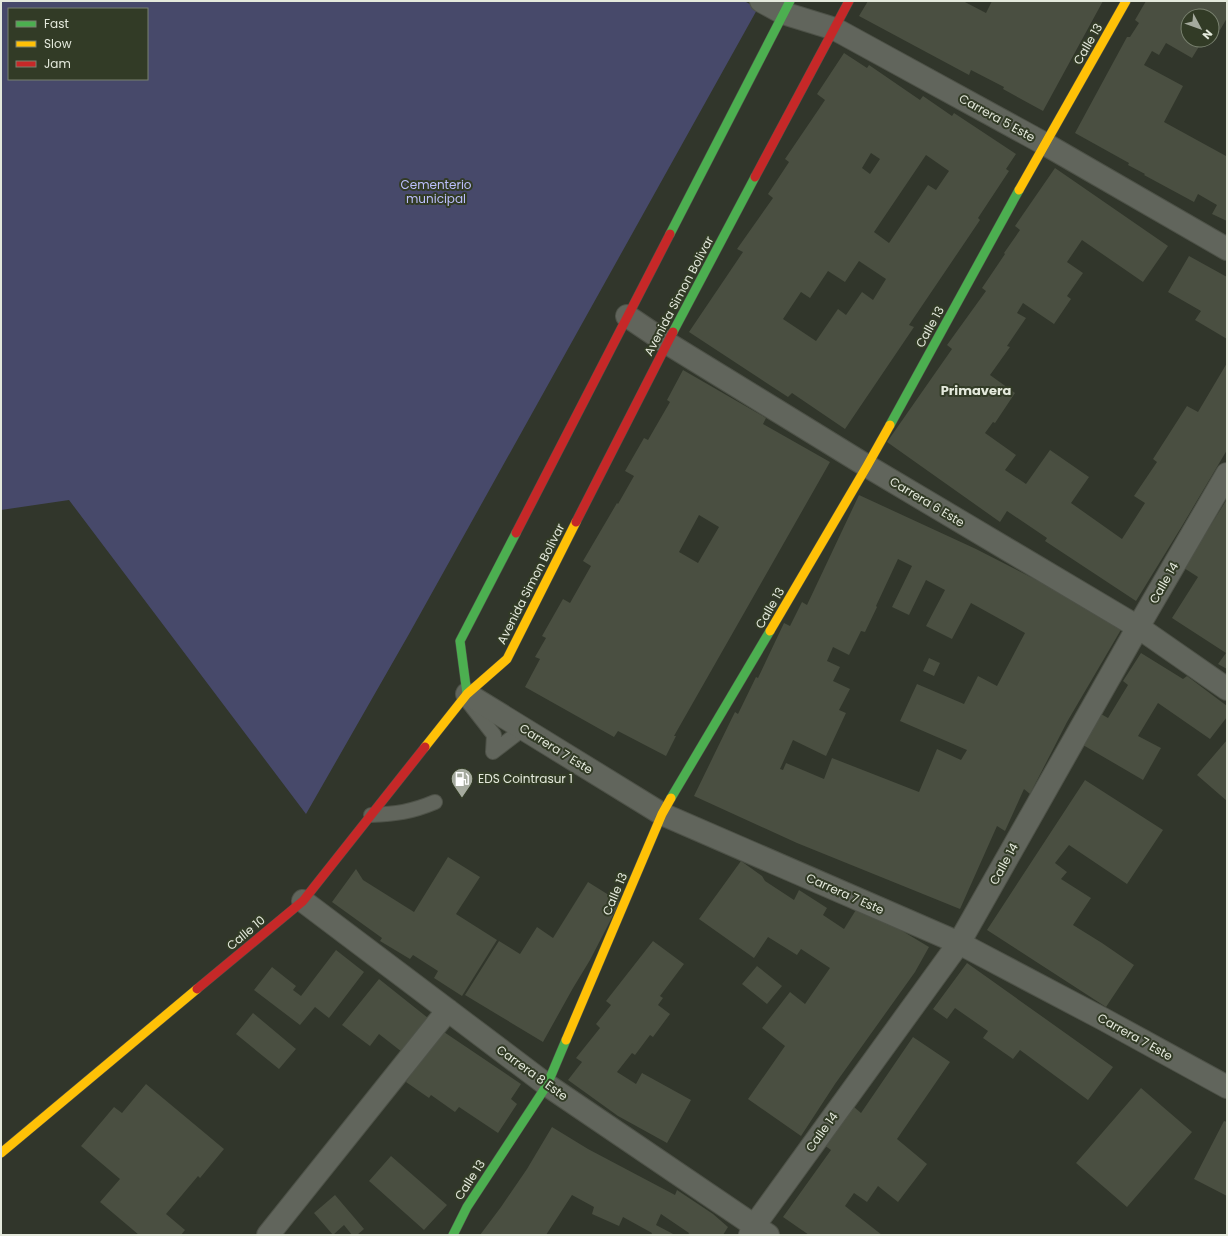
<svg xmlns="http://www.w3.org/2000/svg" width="1228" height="1236" font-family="Poppins,sans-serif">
<rect width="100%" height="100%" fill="#31362b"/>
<path fill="#47496a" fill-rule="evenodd" d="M1,1H744L758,8L409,634L306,814L69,500L1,510ZM9,9H147V79H9Z"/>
<path fill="#4a4f41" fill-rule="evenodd" d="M868,1H963L986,13L992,1H1103L1043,111L1003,89L1004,87L971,70L969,75L859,16Z
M1146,1H1227V18L1220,30L1212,26V16H1188V40H1203L1192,58L1166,43L1159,55L1152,51L1144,65L1183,86L1164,122L1226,156L1227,153V221L1212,214L1217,205L1198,194L1194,202L1144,175L1145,174L1128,165L1129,163L1075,133L1127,37H1130L1139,23L1135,20Z
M844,53L867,68L869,65L920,100L923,96L952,116L954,113L1016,154L1006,169L1009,171L978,218L980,220L909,325L914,327L845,429L792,393L788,397L689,332L743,252L737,249L773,198L768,194L789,162L785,159L825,100L817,94ZM871,153L880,159L870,174L862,168ZM926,155L949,171L936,190L928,185L889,243L874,232ZM859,261L886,279L873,300L862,292L846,315L838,309L816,341L783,319L801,292L810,298L828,271L845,282Z
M1055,168L1168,246L1143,282L1082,240L1067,262L1083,273L1067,296L1071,299L1054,324L1023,303L1017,313L1026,318L1007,346L1010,347L990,375L1015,393L995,423L993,422L985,433L1016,455L1005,470L1026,484L1050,450L1089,477L1071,503L1122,539L1145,503L1134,496L1157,462L1153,459L1187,406L1198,412L1227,363V450L1182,526L1136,601L1045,541L1047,538L1007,511L1000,522L887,442L952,349L947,345L986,291L982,288L1005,254L1004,253L1020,230L1015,226Z
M1189,256L1227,277V339L1195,320L1201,311L1168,292Z
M683,370L766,418L763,424L830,462L674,736H676L666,756L618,731L614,737L525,687L540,659L535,657L546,638L542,636L563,599L570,603L591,566L583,561L617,503L618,504L634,476L625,471L644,438L648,440L670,402L667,400ZM699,515L719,527L698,563L679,552Z
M859,495L976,549L1050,587L1122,628L1067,722L1030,794L1024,789L1005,831L997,826L960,909L797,843L694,796L732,718L735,712L738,714L756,677L758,678L784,623L790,626L802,602L807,605ZM898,559L912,566L892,607L909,615L926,580L945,590L926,626L952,639L971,603L1025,633L997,686L978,676L964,704L917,684L900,721L967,750L961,760L937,749L919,792L832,758L824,779L786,763L783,770L780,769L793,740L826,756L846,713L839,710L850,689L833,681L840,667L827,661L833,647L849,655L861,631L865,632L877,607L876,606Z
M1227,499V669L1218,664L1226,653L1172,618L1198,577L1184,568Z
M1141,653L1183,679L1187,676L1227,706V717L1210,739L1158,703L1138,736L1161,748L1143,780L1083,745L1101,714L1108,718L1128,685L1123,681Z
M929,658L940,663L934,676L923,671Z
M1227,740V801L1197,775Z
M1085,780L1163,830L1127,884L1069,845L1055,863L1067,872L1061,879L1091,898L1073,925L1102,943L1134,965L1106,1007L987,930Z
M448,857L480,877L456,914L497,940L462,996L434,978L438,971L413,955L410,959L380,941L382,938L332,902L356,869L363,880L414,912Z
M741,861L762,876L765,881L794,900L799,890L827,908L823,915L844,929L859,905L929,947L915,972L835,1084L801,1136L748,1099L785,1046L762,1028L790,992L805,1004L830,968L801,949L797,955L768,937L754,958L699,919Z
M588,882L620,902L590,960L573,988L543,1042L465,995L499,941L520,954L537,927L553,938Z
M653,941L684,964L660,996L663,998L658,1005L670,1014L653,1037L650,1035L635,1055L632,1053L617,1072L636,1084L642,1073L691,1100L667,1143L618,1116L568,1080L582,1062L576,1058L600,1028L596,1024L611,1005L606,1001Z
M336,950L364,972L329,1018L315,1007L300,1025L254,990L272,967L296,986L293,990L301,996Z
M967,963L1113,1067L1088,1100L1020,1050L1013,1059L983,1038L988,1031L955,1008L947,1019L933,1009Z
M757,966L782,986L767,1004L742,984Z
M379,979L428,1018L402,1052L379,1034L370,1046L342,1025Z
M253,1013L296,1049L279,1069L236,1034Z
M441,1030L521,1084L511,1099L517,1104L498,1133L459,1107L455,1112L431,1095L429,1098L406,1082Z
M913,1037L950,1062L897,1139L927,1164L898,1202L878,1186L867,1202L854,1193L845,1206L882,1235H809L783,1217L831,1150L824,1145L854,1107L861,1113Z
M146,1084L224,1149L200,1178L198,1176L166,1214L185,1230L181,1235H139L100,1202L120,1179L81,1146L114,1107L122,1113Z
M1141,1088L1192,1132L1127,1207L1076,1163Z
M1224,1121L1227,1122V1196L1194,1179Z
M552,1127L588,1149L675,1195L677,1190L713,1214L728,1227L723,1235H688L689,1233L661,1214L656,1225L675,1235H651L652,1233L623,1217L619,1226L592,1214L594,1207L572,1195L546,1235H480L501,1207L527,1169Z
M391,1156L447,1205L424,1230L369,1181Z
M335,1195L364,1229L357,1235H352L344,1225L333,1235L314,1213Z"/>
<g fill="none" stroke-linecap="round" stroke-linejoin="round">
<g stroke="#4e5248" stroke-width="16">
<path id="lane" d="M466,699L494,735L493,752
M493,752L523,729
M371,815C396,814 411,812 435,802"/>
</g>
<g stroke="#4e5248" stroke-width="24">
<path id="street" d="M761,1L783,13L835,29L1045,144L1227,249
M627,316L667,343L867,466L1138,627L1227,689
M467,694L662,814L959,943L1103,1019L1227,1087
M303,901L547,1085L768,1235
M268,1235L448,1010
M750,1235L754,1226L959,943L1138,627L1227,474"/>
</g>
<g stroke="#4e5248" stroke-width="10">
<path id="fast" d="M670,234L790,1
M673,332L755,177
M890,425L1019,190
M467,694L460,641L516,533
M671,798L770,631
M453,1235L467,1207L547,1085L566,1040"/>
</g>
<g stroke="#4e5248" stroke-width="10">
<path id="slow" d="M1019,190L1126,1
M770,631L867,466L890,425
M467,694L507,659L576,522
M425,747L467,694
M566,1040L662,814L671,798
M1,1153L197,989"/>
</g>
<g stroke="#4e5248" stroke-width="10">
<path id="jam" d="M755,177L849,1
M576,522L673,332
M516,533L670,234
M197,989L303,901L425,747"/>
</g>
<use href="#lane" stroke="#61655c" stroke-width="14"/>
<use href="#street" stroke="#61655c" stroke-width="22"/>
<use href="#fast" stroke="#4caf50" stroke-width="9"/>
<use href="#slow" stroke="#ffc107" stroke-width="9"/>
<use href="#jam" stroke="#c62828" stroke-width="9"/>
</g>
<defs>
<g id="fuel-pin" transform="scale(1.15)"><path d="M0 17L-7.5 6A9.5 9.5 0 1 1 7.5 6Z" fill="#a5aa9e" stroke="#323b26"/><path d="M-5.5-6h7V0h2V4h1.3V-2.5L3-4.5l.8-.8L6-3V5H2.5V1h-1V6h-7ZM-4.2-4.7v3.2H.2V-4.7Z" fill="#fff"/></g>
</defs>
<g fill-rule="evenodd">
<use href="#fuel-pin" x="462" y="779"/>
</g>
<g text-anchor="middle" stroke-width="4" stroke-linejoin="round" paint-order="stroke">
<g font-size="12" fill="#e4e9dc" stroke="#323b26">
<text transform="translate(1088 44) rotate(-60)" y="4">Calle 13</text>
<text transform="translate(997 118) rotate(29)" y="4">Carrera 5 Este</text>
<text transform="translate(679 296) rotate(-62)" y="4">Avenida Simon Bolivar</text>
<text transform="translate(930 327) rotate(-61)" y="4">Calle 13</text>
<text transform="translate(927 502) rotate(31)" y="4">Carrera 6 Este</text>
<text transform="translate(1164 583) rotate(-60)" y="4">Calle 14</text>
<text transform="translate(531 584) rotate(-63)" y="4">Avenida Simon Bolivar</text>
<text transform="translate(770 608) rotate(-60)" y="4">Calle 13</text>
<text transform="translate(556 749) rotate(32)" y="4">Carrera 7 Este</text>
<text transform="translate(1004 864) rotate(-61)" y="4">Calle 14</text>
<text transform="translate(615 894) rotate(-67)" y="4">Calle 13</text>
<text transform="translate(845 894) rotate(24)" y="4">Carrera 7 Este</text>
<text transform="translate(246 933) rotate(-40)" y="4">Calle 10</text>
<text transform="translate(1135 1037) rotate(29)" y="4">Carrera 7 Este</text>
<text transform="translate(532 1073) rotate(36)" y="4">Carrera 8 Este</text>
<text transform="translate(822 1132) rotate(-54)" y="4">Calle 14</text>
<text transform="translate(470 1180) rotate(-57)" y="4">Calle 13</text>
</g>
<g font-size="12" fill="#bcbffc" stroke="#323b26">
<text x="436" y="189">Cementerio<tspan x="436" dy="14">municipal</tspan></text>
</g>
<g font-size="12" fill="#e4e9dc" stroke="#323b26" text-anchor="start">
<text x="478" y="783">EDS Cointrasur 1</text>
</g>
<g font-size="13" font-weight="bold" fill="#e4e9dc" stroke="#323b26">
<text x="976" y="395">Primavera</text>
</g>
</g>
<rect width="1228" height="1236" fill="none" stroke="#e4e9dc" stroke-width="4"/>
<rect x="8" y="8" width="140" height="72" fill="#323b26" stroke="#79816f"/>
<rect x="16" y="21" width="20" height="6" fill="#4caf50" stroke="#79816f"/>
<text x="44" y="28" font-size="12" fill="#e4e9dc">Fast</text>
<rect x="16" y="41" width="20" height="6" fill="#ffc107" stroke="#79816f"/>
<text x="44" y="48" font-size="12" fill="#e4e9dc">Slow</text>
<rect x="16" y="61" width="20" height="6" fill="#c62828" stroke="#79816f"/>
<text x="44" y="68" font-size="12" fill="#e4e9dc">Jam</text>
<g transform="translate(1200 28) rotate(131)"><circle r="19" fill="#323b26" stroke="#79816f"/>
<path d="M0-3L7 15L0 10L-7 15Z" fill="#a5aa9e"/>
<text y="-6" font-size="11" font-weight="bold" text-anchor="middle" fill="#e4e9dc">N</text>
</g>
</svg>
